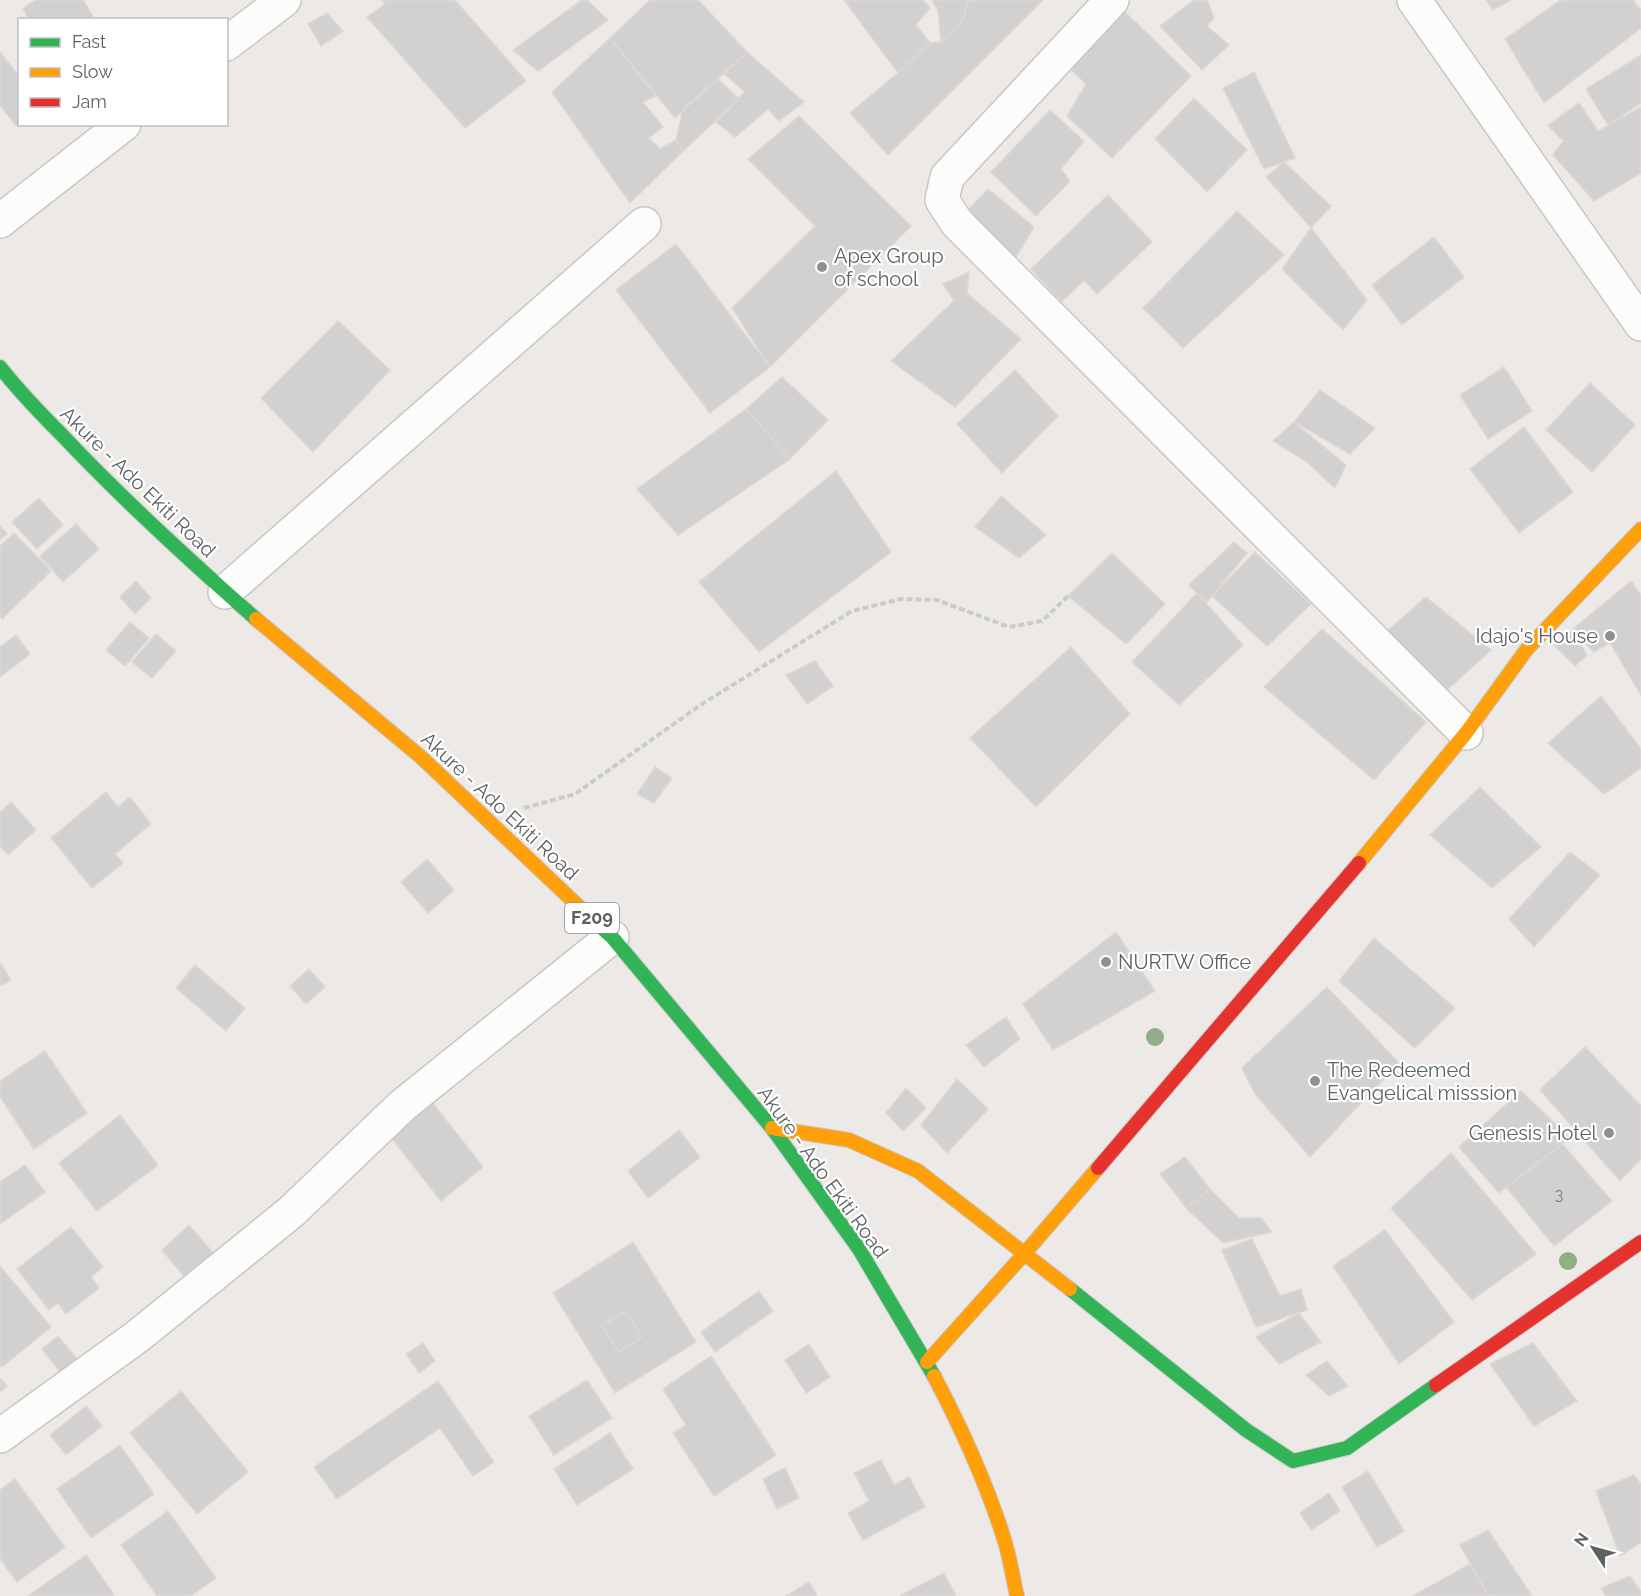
<svg xmlns="http://www.w3.org/2000/svg" width="1641" height="1596" font-family="Raleway,sans-serif">
<rect width="100%" height="100%" fill="#ece9e6"/>
<path fill="#d3d1d0" stroke="#dbd8d6" stroke-width="1.5" fill-rule="evenodd" d="M36,0H83L95,20H29L23,8Z
M382,0H455L526,81L465,128L367,17L385,4Z
M582,0H587L608,20L538,71L513,50Z
M650,0H698L747,52L675,118L610,38Z
M844,0H923L930,8L916,25L930,43L898,73Z
M932,0H968L963,20L941,42L938,11Z
M968,0H1043L888,155L850,113L898,73L930,43L941,42L963,20Z
M1194,0H1207L1214,18L1207,26L1229,45L1202,70L1160,26Z
M1486,0H1511L1493,10Z
M1561,0H1633L1641,10V28L1544,103L1505,39Z
M1124,11L1191,76L1112,158L1067,116L1086,84L1063,62Z
M327,13L343,31L321,46L308,24Z
M610,38L656,96L643,102L663,127L649,138L660,149L676,140L683,151L630,203L552,92Z
M0,52L20,77V123L16,126L0,105Z
M747,52L804,102L779,121L768,109L735,137L716,122L745,92L724,74Z
M1641,55V103L1608,125L1586,89Z
M1254,72L1295,158L1264,169L1223,88Z
M718,79L739,99L683,151L676,140L683,109Z
M1194,98L1247,150L1207,192L1155,139Z
M1579,103L1598,131L1641,107V173L1594,201L1553,155L1563,141L1548,125Z
M1050,110L1084,141L1061,169L1070,181L1036,216L991,172Z
M799,116L911,226L770,367L732,308L815,226L748,159Z
M1284,162L1331,206L1311,228L1266,177Z
M988,189L1034,227L1016,257L966,212Z
M1108,195L1152,242L1097,294L1084,280L1062,302L1031,269Z
M1237,211L1284,255L1183,348L1143,308Z
M1311,228L1367,300L1343,330L1282,269Z
M1434,237L1464,277L1402,325L1372,285Z
M676,244L770,367L710,413L616,290Z
M969,272L967,293L1021,339L955,407L891,361L954,301L943,284Z
M338,321L390,370L313,452L261,398Z
M1504,367L1532,411L1488,439L1460,395Z
M1015,370L1058,416L1002,473L957,424Z
M782,377L828,420L790,459L746,409Z
M1590,383L1635,425L1592,472L1546,430Z
M1320,390L1375,428L1350,454L1294,422Z
M746,409L790,459L678,535L637,489Z
M1294,422L1346,465L1335,488L1307,462L1273,441Z
M1524,427L1573,492L1519,533L1470,469Z
M836,471L891,552L759,652L699,582Z
M1001,496L1046,535L1019,558L975,527Z
M39,498L63,525L37,549L12,522Z
M76,524L99,549L63,582L40,556Z
M0,526L7,534L0,540Z
M14,533L51,571L2,619L0,616V546Z
M1234,542L1247,553L1206,603L1189,585Z
M1255,552L1311,604L1267,646L1212,596Z
M1112,553L1165,604L1126,644L1068,596Z
M136,581L151,598L135,614L120,597Z
M1631,581L1641,595V695L1610,643L1594,652L1572,630Z
M1197,593L1243,645L1179,705L1132,662Z
M1426,597L1491,650L1447,690L1385,633Z
M130,622L149,638L125,666L106,650Z
M1322,629L1426,722L1374,780L1264,687Z
M1572,630L1587,655L1575,666L1554,645Z
M156,634L176,651L152,678L132,662Z
M16,635L30,654L0,677V647Z
M1071,647L1130,714L1036,807L970,738Z
M815,661L833,686L807,704L786,675Z
M1601,696L1641,749V768L1604,794L1548,743Z
M655,767L672,778L654,803L637,794Z
M1480,787L1541,847L1492,888L1430,835Z
M106,792L118,807L130,797L151,824L115,854L123,863L92,888L51,838Z
M11,802L36,830L8,855L0,846V812Z
M1570,852L1600,875L1534,947L1509,919Z
M427,859L454,890L428,913L401,882Z
M1116,932L1155,991L1053,1050L1023,1004Z
M1374,938L1455,1008L1415,1048L1339,981Z
M0,963L11,980L0,986Z
M195,965L245,1008L226,1031L176,988Z
M309,969L325,987L306,1004L290,986Z
M1327,987L1399,1063L1310,1157L1255,1094L1242,1068Z
M1006,1017L1020,1039L984,1067L966,1045Z
M1585,1047L1641,1106V1159L1620,1181L1540,1090Z
M45,1051L87,1113L34,1149L0,1097V1081Z
M957,1079L988,1109L947,1153L921,1125Z
M906,1088L926,1108L903,1131L886,1113Z
M1521,1091L1570,1138L1499,1193L1459,1147Z
M428,1097L483,1167L441,1201L386,1131Z
M120,1115L158,1165L97,1211L59,1163Z
M679,1130L700,1157L648,1198L628,1171Z
M1562,1144L1612,1201L1554,1246L1506,1187Z
M1451,1153L1536,1254L1472,1300L1391,1208Z
M1185,1157L1210,1189L1187,1209L1160,1174Z
M25,1165L45,1192L0,1224V1182Z
M1210,1189L1239,1218H1261L1272,1232L1223,1243L1187,1209Z
M189,1225L215,1255L187,1280L162,1250Z
M71,1227L103,1267L91,1277L99,1288L66,1314L58,1303L49,1310L17,1269Z
M1385,1230L1454,1322L1399,1364L1333,1266Z
M1252,1239L1280,1296L1301,1289L1307,1310L1256,1327L1222,1250Z
M633,1242L696,1342L615,1393L553,1293ZM626,1311L642,1337L619,1352L602,1326Z
M0,1266L51,1327L2,1367L0,1365Z
M759,1291L773,1311L715,1352L701,1332Z
M626,1311L642,1337L619,1352L602,1326Z
M1299,1313L1321,1342L1279,1364L1256,1337Z
M58,1336L78,1360L61,1373L42,1349Z
M423,1343L435,1361L419,1373L406,1354Z
M1533,1343L1577,1401L1534,1426L1490,1364Z
M809,1344L830,1377L806,1393L785,1360Z
M711,1356L776,1455L714,1496L673,1433L686,1425L663,1389Z
M1327,1361L1348,1386L1329,1396L1306,1375Z
M0,1378L7,1386L0,1392Z
M587,1380L612,1418L554,1455L529,1416Z
M438,1381L494,1462L473,1476L440,1428L337,1499L314,1467Z
M181,1391L248,1472L197,1514L130,1433Z
M86,1406L102,1426L66,1455L50,1435Z
M610,1433L633,1469L577,1505L554,1469Z
M120,1445L154,1494L91,1538L57,1489Z
M881,1460L894,1485L909,1477L925,1507L863,1540L848,1513L869,1501L854,1473Z
M785,1468L799,1498L777,1509L763,1479Z
M1368,1471L1404,1531L1377,1547L1342,1487Z
M1634,1475L1641,1484V1542L1620,1556L1596,1491Z
M15,1479L65,1547L17,1582L0,1559V1490Z
M1329,1493L1340,1511L1311,1530L1300,1513Z
M168,1511L216,1578L191,1596H157L121,1545Z
M1488,1530L1532,1596H1489L1460,1545Z
M86,1555L115,1596H28Z
M1470,1564L1489,1596H1413Z
M944,1573L956,1596H901V1595Z
M1630,1576L1641,1592V1596H1606L1601,1588Z
M809,1582L817,1596H786Z"/>
<g fill="none" stroke-linecap="round" stroke-linejoin="round">
<g stroke="#c8c7c6" stroke-width="36">
<path id="street" d="M1112,0L947,177L942,200L957,223L1466,733
M1414,0L1641,324
M226,44L284,0
M0,221L124,124
M225,592L644,224
M0,1436L138,1336L291,1212L403,1105L612,937"/>
</g>
<g stroke="#c8c8c8" stroke-width="16">
<path id="fast" d="M0,367C19,391 40,413 62,435C123,500 189,560 256,619
M593,920L612,937L772,1128L859,1249L934,1376
M1070,1289L1246,1430L1293,1461L1347,1448L1436,1385"/>
</g>
<g stroke="#c8c8c8" stroke-width="16">
<path id="slow" d="M256,619L422,758L593,920
M1359,863L1466,733L1527,649L1641,529
M772,1128L849,1140L918,1171L1070,1289
M927,1362L1025,1253L1098,1168
M934,1376C962,1429 987,1484 1005,1542C1010,1559 1013,1578 1017,1596"/>
</g>
<g stroke="#c8c8c8" stroke-width="16">
<path id="jam" d="M1098,1168L1359,863
M1436,1385L1641,1242"/>
</g>
<path stroke="#c8ccc9" stroke-width="4" stroke-dasharray="6 3" stroke-linecap="butt" d="M524,808L575,794L702,704L852,611L901,599L937,600L1009,627L1042,621L1068,596"/>
<use href="#street" stroke="#fcfcfb" stroke-width="33"/>
<use href="#fast" stroke="#30b455" stroke-width="14"/>
<use href="#slow" stroke="#ff9f0a" stroke-width="14"/>
<use href="#jam" stroke="#e5322d" stroke-width="14"/>
</g>
<g fill="#90af86">
<circle cx="1155" cy="1037" r="9"/>
<circle cx="1568" cy="1261" r="9"/>
</g>
<g fill="#8e9192" stroke="#fff" stroke-width="2">
<circle cx="822" cy="267" r="6"/>
<circle cx="1610" cy="636" r="6"/>
<circle cx="1106" cy="962" r="6"/>
<circle cx="1315" cy="1081" r="6"/>
<circle cx="1609" cy="1133" r="6"/>
</g>
<g text-anchor="middle" stroke-width="4.5" stroke-linejoin="round" paint-order="stroke">
<g font-size="16" fill="#7b7e80">
<text x="1559" y="1200">3</text>
</g>
<rect fill="#fff" stroke="#8d9092" stroke-width="1.5" x="565" y="903" width="54" height="30" rx="4.5"/>
<g font-size="18" font-weight="bold" fill="#5c6164">
<text x="592" y="924">F209</text>
</g>
<g font-size="20" fill="#5c6164" stroke="#fff" text-anchor="start">
<text x="834" y="263">Apex Group<tspan x="834" dy="23">of school</tspan></text>
<text x="1598" y="643" text-anchor="end">Idajo's House</text>
<text x="1118" y="969">NURTW Office</text>
<text x="1327" y="1077">The Redeemed<tspan x="1327" dy="23">Evangelical misssion</tspan></text>
<text x="1597" y="1140" text-anchor="end">Genesis Hotel</text>
</g>
<g font-size="20" fill="#5c6164" stroke="#fff">
<text transform="translate(138 482) rotate(44)" y="7">Akure - Ado Ekiti Road</text>
<text transform="translate(500 806) rotate(43)" y="7">Akure - Ado Ekiti Road</text>
<text transform="translate(823 1172) rotate(54)" y="7">Akure - Ado Ekiti Road</text>
</g>
</g>
<rect x="18" y="18" width="210" height="108" fill="#ffffff" stroke="#bec0c1" stroke-width="1.5"/>
<rect x="30" y="38" width="30" height="9" fill="#30b455" stroke="#bec0c1" stroke-width="1.5"/>
<text x="72" y="48" font-size="18" fill="#5c6164">Fast</text>
<rect x="30" y="68" width="30" height="9" fill="#ff9f0a" stroke="#bec0c1" stroke-width="1.5"/>
<text x="72" y="78" font-size="18" fill="#5c6164">Slow</text>
<rect x="30" y="98" width="30" height="9" fill="#e5322d" stroke="#bec0c1" stroke-width="1.5"/>
<text x="72" y="108" font-size="18" fill="#5c6164">Jam</text>
<g transform="translate(1593 1548) rotate(306)" stroke="#ffffff" stroke-width="4.5" paint-order="stroke">
<path d="M0-4.5L10 22L0 15L-10 22Z" fill="#5c6164"/>
<text y="-9" font-size="16" font-weight="bold" text-anchor="middle" fill="#5c6164">N</text>
</g>
</svg>
